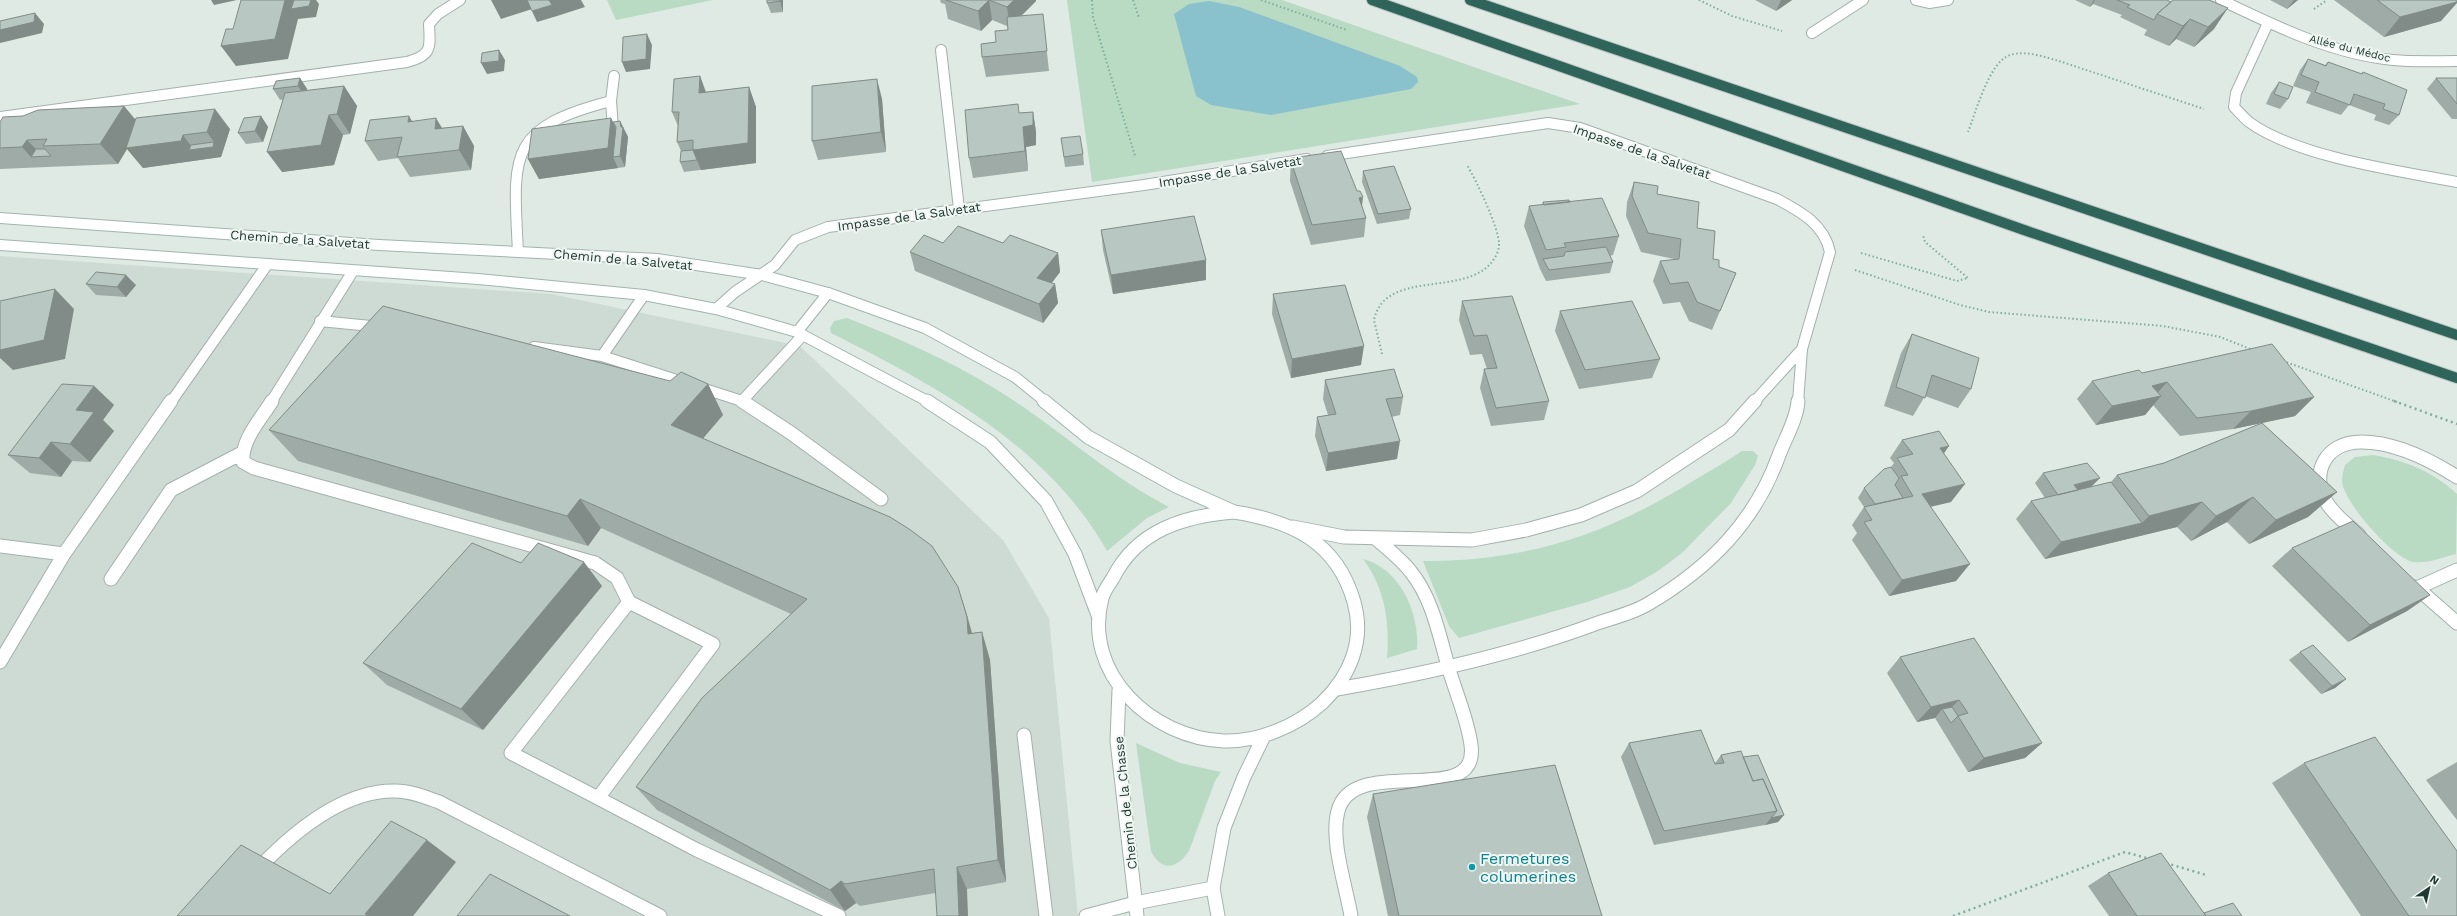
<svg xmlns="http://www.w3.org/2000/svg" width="2457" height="916" font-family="'Work Sans',sans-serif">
<rect width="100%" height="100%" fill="#dfeae5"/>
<path fill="#cedad4" d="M0,256L551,294L800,346L1003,540L1049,618L1078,916H0Z"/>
<path fill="#b9dac3" d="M607,0H713L616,20Z
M1067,0H1282L1580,104L1092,182Z
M847,318C897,338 948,359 994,388C1055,425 1105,474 1169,507L1147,518L1107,551C1048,446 935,385 831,333L830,328L834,321Z
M1742,451H1753L1758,456L1755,465L1731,503L1682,553L1658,571L1630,587L1587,602L1459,638L1449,626L1423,561C1527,561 1604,536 1693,481C1709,471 1726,462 1742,451Z
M2373,455C2404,460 2434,472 2457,494L2456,554C2443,557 2427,564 2413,562C2393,558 2342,501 2342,480C2342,475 2344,470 2345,465L2355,457Z
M1363,559C1400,568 1420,614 1417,649L1387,658C1390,623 1385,588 1363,559Z
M1136,743L1180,763L1221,772L1215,781L1189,851C1177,869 1161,872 1151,851Z"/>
<path fill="#89c1cd" d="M1209,1L1239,7L1400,66L1417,77L1418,82L1411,89L1271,115L1211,105L1196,96L1174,14L1189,4Z"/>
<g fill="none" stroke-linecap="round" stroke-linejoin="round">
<g stroke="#a2b1ac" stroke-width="12">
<path id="lane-far1" d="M320,321L381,327
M534,347L602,356L742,401
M602,356L644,295
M171,402L267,265
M271,402L353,271
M744,402L742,401L803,335"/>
</g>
<g stroke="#a2b1ac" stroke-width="15">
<path id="lane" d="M272,401C261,419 241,440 243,462L254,468L595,563L617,578L629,602
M742,401L791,433L881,499
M0,546L64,554L0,662
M64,554L171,401
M111,579L171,490L242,453
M629,602L713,644L598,798L511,753Z
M1024,735L1046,916
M598,798L697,850L839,916
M256,871C290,835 341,790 395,791C410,791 425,797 439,802L660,916
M1086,916L1135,903L1213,888
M1351,916C1346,886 1330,840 1338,811C1353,752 1480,811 1471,745C1468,720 1455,691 1448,666"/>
</g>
<g stroke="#a2b1ac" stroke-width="12">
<path id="street-far1" d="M1916,0L1929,3L1948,0
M2221,0C2275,26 2332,54 2393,60C2414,62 2435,61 2457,61
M2268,23L2236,93L2234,107C2239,112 2244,118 2249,122C2297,157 2399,171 2457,182
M1812,33L1863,0
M941,50L959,209
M611,101L614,76
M0,117L407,62C433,55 430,47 429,24L438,14L460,0
M1327,156L1548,123L1580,128L1777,199C1801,212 1824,224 1830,252L1802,349L1754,402
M518,252C513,154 507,128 611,101L613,129
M716,309L735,292L775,265L795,240L828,227L1144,185L1307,159
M797,332L828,293
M1798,402L1802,349"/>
</g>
<g stroke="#a2b1ac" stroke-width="15">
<path id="street" d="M1293,527L1344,537L1472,540L1526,530L1581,515L1637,491L1729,430L1755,401
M2359,535C2348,525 2335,516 2327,503C2309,473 2326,442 2361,442C2395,442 2429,459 2457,477
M1375,538C1388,549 1401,559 1411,572C1432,598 1439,634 1448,666
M2416,587L2457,623
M2417,588L2457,570
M1337,689C1424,674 1512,655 1595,624C1612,618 1633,613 1648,604C1709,568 1755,522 1779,455C1785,439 1797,419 1798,401"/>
</g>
<g stroke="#9fb5ad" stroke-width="12">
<path id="secondary-far1" d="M0,218L379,245L657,259L762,275L828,293L925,328L1015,377L1046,402
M0,245L478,279L644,295L716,309L797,332L929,402"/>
</g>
<g stroke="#9fb5ad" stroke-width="15">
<path id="secondary" d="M927,401L990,442L1046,501L1075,554L1098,615
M1044,401L1088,437L1176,486L1234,512
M1234,512C1292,521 1337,542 1354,602C1365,641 1350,676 1322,703C1297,726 1258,742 1224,741C1152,738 1082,674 1102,598C1104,591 1109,584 1113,578C1137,530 1184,516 1234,512Z
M1119,690L1117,741L1137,916
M1218,916L1213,888L1224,828L1244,777L1264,736"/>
</g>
<g stroke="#bcc4c2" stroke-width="12">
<path id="highway" d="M1372,0L2024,230L2457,378
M1470,0L2457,335"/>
</g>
<path stroke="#81ac9f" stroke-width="2" stroke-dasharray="1.5 2.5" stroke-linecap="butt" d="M1092,0L1093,17L1135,156
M1133,0L1139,18
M1261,0L1347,30
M1699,0L1732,16L1782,31
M2314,9L2327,0
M1968,132C1976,112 1989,62 2010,55C2025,50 2045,57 2059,61L2204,109
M1861,253L1957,281L1968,278L1925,242L1923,235
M1855,270L1960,305L1989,312L2163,326L2220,337L2253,350
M1382,354L1374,320C1385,269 1462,297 1491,263C1495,258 1499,252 1499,244C1499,228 1476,180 1467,165
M2283,361L2397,402"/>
<path stroke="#81ac9f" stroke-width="2.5" stroke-dasharray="2 3.5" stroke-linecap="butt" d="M2394,401L2457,424
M2166,863L2206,875
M1953,916L2125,852L2150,859"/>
<use href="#lane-far1" stroke="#fff" stroke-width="10"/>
<use href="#lane" stroke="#fff" stroke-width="13"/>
<use href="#street-far1" stroke="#fff" stroke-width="10"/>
<use href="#street" stroke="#fff" stroke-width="13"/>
<use href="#secondary-far1" stroke="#fff" stroke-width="10"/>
<use href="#secondary" stroke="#fff" stroke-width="13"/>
<use href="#highway" stroke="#2f645a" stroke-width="10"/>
</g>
<path fill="#9eaba6" d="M767,0H783V12L771,13L767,3Z
M940,0H1036V1L1021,16L1045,34L1049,71L986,77L982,57L1008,30L1007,26L992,20L981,31L948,19L945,4L941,3Z
M1755,0H1792L1776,11Z
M2075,0H2167L2214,29L2194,47L2176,39L2169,46L2144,35L2147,30L2120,17L2122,15L2093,4L2090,7Z
M2270,0H2298L2287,9Z
M2334,0H2456L2441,21L2384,37Z
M2308,59L2325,65L2328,62L2361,74L2363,72L2399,115L2389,125L2374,120L2376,115L2349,105L2341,115L2306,103L2311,92L2293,86L2300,70Z
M700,76L706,92L749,87L756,107V163L684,172L680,162L681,151L677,142L678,126L672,112Z
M300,78L307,89V91L344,86L357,106L350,134L343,135L334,165L282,172L284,99L280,100L273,89Z
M2436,78H2457V119H2452L2427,89Z
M2279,82L2288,99L2280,109L2266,104L2271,93Z
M882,99L886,152L818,160L812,141Z
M124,106L136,120L230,129L221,157L143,168L127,149L118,164L0,169V122L23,116Z
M1033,112L1036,132V145L1026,147L1028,171L973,178L969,158L1019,113Z
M261,116L268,127L263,142L246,144L238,133Z
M611,118L613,122L620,121L628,137L625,167L539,179L528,159Z
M412,121L442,128L463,126L474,146L471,170L410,177L398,158L378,161L365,141Z
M1061,138L1083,154L1084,165L1065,167Z
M1291,158L1362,206L1366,218L1364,237L1311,245L1290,181Z
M1363,171L1411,209L1409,219L1377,224L1362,182Z
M1634,182L1657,194L1697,228L1713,259L1719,267L1736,273L1712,330L1689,321L1680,302L1663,304L1653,281L1660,261L1674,260V259L1641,252L1626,216L1627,202Z
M1543,202H1570L1619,236L1613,255L1610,256L1613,262L1610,273L1546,281L1540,269L1524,226L1529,206L1542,205Z
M1101,230L1206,280L1113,294L1103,250Z
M943,243H1003L1058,253L1060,272L1052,283L1055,284L1058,303L1043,323L915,271L910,252Z
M86,284L136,285L126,297L96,295Z
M1273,294L1361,365L1291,378L1272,314Z
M1462,301L1549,401L1544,420L1491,426L1480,388L1484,369H1487L1482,354L1470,355L1459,320Z
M1560,311L1660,359L1652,378L1579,389L1555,331Z
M1912,334L1971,389L1958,408L1925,396L1913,416L1884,406L1901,353Z
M2142,373L2314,397L2295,416L2262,423L2337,492L2308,517L2249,544L2227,522L2191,541L2177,527L2045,559L2016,519L2031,501L2045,498L2035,483L2043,473L2092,487L2111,482L2117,475L2164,463L2262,423L2233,429L2180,436L2153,405L2145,415L2096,425L2077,399L2092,381Z
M1325,380L1403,397L1400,415L1391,417L1397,459L1326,471L1315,436L1317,417L1328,415L1323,399Z
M670,381L708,384L723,415L703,438L972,633L982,632L990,660L1006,882L967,889L935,893L860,906L856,903L845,911L657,810L636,787L791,614L601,528L588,546L298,461L269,430Z
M94,386L114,405L103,420L114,431L90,462L72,461L61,477L30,473L8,455Z
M1902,440L1944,454L1951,502L1931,506L1956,581L1889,596L1852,540L1857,533L1852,525L1864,507L1858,498L1864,488L1891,467L1894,463L1890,458Z
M2292,548L2430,595L2407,611L2348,642L2272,566Z
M521,563L602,586L483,730L387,685L363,663Z
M2300,652L2346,679L2335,688L2321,694L2289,660Z
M1900,657L2042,743L2025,758L1968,772L1935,718L1917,722L1887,673Z
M1629,743L1714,763L1716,762L1721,755L1743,757L1784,815L1778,822L1765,825L1654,845L1621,757Z
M2457,762V820L2426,780Z
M2304,763L2457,916H2361L2272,783Z
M1373,794L1602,916H1388L1367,817Z
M2108,873L2204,913L2242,916H2109L2088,886Z"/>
<path fill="#818b87" d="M211,0H237L214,5Z
M285,0H316L319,4L316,17L298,19L288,59L236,66L221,46Z
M491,0H549L551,3L501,19Z
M549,0H581L585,7L557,16Z
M780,0H783V12L780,1Z
M989,0L992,20L981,31L978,11Z
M1014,0H1036V1L1010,27L1007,7Z
M1781,0H1792L1776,11Z
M2094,0H2095L2093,4L2090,7Z
M2294,0H2298L2287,9Z
M2457,2V3L2441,21L2384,37L2400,17Z
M552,5L557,16L537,22L532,11Z
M2228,8L2214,29L2194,47L2208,27Z
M35,13L44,24L42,33L0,43V30Z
M2190,19L2176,39L2169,46L2183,26Z
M647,34L652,45L650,69L626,72L622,62Z
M499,50L505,60L504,71L487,74L481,63Z
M700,76L707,96L699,93Z
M300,78L307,89L305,97L298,86Z
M877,79L882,99L886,152L881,132Z
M344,86L357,106L350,134L337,114Z
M749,87L756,107V163L701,170L693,150Z
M124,106L140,126L183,135L194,150L214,142L207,132L215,109L230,129L221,157L143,168L127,149L118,164L100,144Z
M1033,112L1036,132V145L1026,147L1028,171L1025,151L1023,127Z
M329,115L343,135L334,165L282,172L267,152Z
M261,116L268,127L263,142L255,131Z
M409,116L421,136L408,122Z
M436,118L448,138L435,129Z
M611,118L620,138L613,157L618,168L539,179L528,159Z
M620,121L628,137L625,167L620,156Z
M463,126L474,146L471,170L459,150Z
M27,140L43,156L31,157L22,147Z
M1363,197L1361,216L1359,198Z
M1058,253L1060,272L1040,297L1037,278Z
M1206,260V280L1113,294L1111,275Z
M126,275L136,285L126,297L117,287Z
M1055,284L1058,303L1043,323L1039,304Z
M55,289L74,309L65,359L13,370L0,358V350Z
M1364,346L1361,365L1291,378L1292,359Z
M2167,382L2153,398L2161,396L2145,415L2096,425L2112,406L2152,386Z
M708,384L723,415L688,456L671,425Z
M94,386L114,405L103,420L114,431L90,462L70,444L76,410Z
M2314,397L2295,416L2233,429L2251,411Z
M1400,441L1397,459L1326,471L1328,453Z
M51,442L72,461L61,477L39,458Z
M1949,446L1936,465L1940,448Z
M2100,478L2091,487L2065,494L2074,485Z
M1965,484L1951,502L1909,512L1922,494Z
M2337,492L2308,517L2249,544L2276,520Z
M2253,497L2227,522L2191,541L2216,516Z
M580,499L601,528L588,546L567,516Z
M2202,502L2177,527L2045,559L2061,542L2142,523L2149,516Z
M584,562L602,586L483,730L461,709Z
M1970,564L1956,581L1889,596L1902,580Z
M958,587L967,615L975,644L968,634Z
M2430,595L2407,611L2348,642L2370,625Z
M982,632L990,660L1006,882L998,860Z
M2346,679L2335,688L2321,694L2332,686Z
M1959,700L1945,714L1942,709L1935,718L1917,722L1931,707Z
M2042,743L2025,758L1968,772L1984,758Z
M1784,815L1778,822L1765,825L1771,818Z
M427,840L456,862L413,916H367L365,914Z
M957,867L967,889L968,916H959Z
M841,881L856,903L845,911L830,890Z"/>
<path fill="#b8c7c1" stroke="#818b87" d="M241,0H285L275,39L221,46L226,29H233Z
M294,0H311L309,6L291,9Z
M527,0H549L552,5L532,11Z
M767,0H780V1L767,3Z
M946,0H1014L1007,7L989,0L978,11Z
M2117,0H2167L2171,2L2157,14L2154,20L2127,7L2130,5Z
M2173,0H2209L2228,8L2208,27L2190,19L2183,26L2157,14Z
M2377,0H2456L2457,2L2400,17Z
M35,13L34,22L0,30V21Z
M1043,14L1047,51L982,57L981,44L996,42L995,31L1008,30L1007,17Z
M647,34L646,59L622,62L623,37Z
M499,50V61L481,63L482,53Z
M2308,59L2326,66L2328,62L2362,74L2363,72L2407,90L2399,115L2383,109L2385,104L2354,94L2350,105L2315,92L2319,82L2301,75Z
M700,76L699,93L749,87L748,143L693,150V140L677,142L679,112H672L674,79Z
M300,78L298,86L273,89L276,81Z
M2436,78H2457V104Z
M877,79L881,132L812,141V86Z
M2279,82L2293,87L2288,99L2274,94Z
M344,86L337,114L329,115L321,145L267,152L285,93Z
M1018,104L1019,113L1033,112V125L1023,127L1025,151L969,158L965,110Z
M124,106L100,144L43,146L47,139L27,140L22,147L0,148V122L3,117L23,116L38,110Z
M215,109L207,132L183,135L181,141L126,148L136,118Z
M261,116L255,131L238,133L244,118Z
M409,116L408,122L436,118L435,129L463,126L459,150L397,157L402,137L365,141L370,120Z
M611,118L608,148L528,159L532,129Z
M620,121L621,127H623L620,156L613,157L616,127L613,122Z
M1080,136L1083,154L1064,157L1061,138Z
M214,142L213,147L189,150L191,145Z
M36,149H45L51,156L31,157Z
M693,150L697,160L680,162L681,151Z
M1341,151L1357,191H1360L1363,197L1359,198L1366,218L1312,225L1291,161V158Z
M1394,166L1411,209L1378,214L1363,171Z
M1634,182L1658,186L1657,194L1699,202L1697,228L1715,231L1713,259L1719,260V267L1736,273L1720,311L1697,302L1688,282L1670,284L1660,261L1679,259L1681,239L1648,233L1632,196Z
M1602,198L1619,236L1564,243L1566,247L1546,250L1529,206Z
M1569,200L1570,202L1544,205L1543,202Z
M1194,216L1206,260L1111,275L1101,230Z
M958,226L1003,243L1010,235L1058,253L1037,278L1055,284L1039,304L910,252L924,235L943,243Z
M1606,247L1613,262L1549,270L1543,259L1564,256L1565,252Z
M96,272L126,275L117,287L86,284Z
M1345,285L1364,346L1292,359L1273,294Z
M55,289L44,340L0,350V301Z
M1512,296L1549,401L1496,408L1484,369L1497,368L1487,335L1474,336L1462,301Z
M1632,301L1660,359L1585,370L1560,311Z
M383,306L670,381L681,372L708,384L671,425L890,517L909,529L932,546L958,587L967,617L968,634L982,632L998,860L957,867L959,916H937L934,869L845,884L841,881L830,890L636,787L702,698L807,599L580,499L567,516L269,430Z
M1912,334L1979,358L1971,389L1932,375L1925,398L1896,387Z
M2272,344L2314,397L2251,411L2197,418L2167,382L2152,386L2161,396L2112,406L2092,381L2139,370L2142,373Z
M1394,369L1403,397L1386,399L1400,441L1328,453L1317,417L1336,414L1325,380Z
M62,384L94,386L76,410L94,412L70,444L51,442L39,458L8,455Z
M2262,423L2337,492L2276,520L2253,497L2216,516L2202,502L2149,516L2117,475L2164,463Z
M1939,431L1949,446L1940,448L1965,484L1922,494L1970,564L1902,580L1864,522L1872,520L1864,507L1913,496L1901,476L1908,475L1897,458L1913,454L1902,440Z
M2087,463L2100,478L2074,485L2078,490L2058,495L2043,473Z
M1891,467L1899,478L1895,485L1903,498L1875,504L1864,488L1884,469Z
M2111,482L2142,523L2061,542L2031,501Z
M2353,521L2430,595L2370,625L2292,548Z
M472,543L521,563L538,543L584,562L461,709L363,663Z
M1974,638L2042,743L1984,758L1958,716L1968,713L1959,700L1931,707L1900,657Z
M2313,645L2346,679L2332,686L2300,652Z
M1952,707L1958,716L1951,723L1942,709Z
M1701,730L1715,764L1724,763L1721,755L1741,751L1753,781L1763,779L1777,811L1664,831L1629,743Z
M2375,737L2457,851V916H2409L2304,763Z
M1758,755L1784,815L1771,818L1777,811L1763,779L1753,781L1743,757Z
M1555,765L1602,916H1399L1373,794Z
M391,821L427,840L365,914L368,916H177L241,845L330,894Z
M2161,853L2206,916H2137L2108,873Z
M490,874L570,916H457Z
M2233,903L2242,916H2206L2204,913Z"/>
<circle fill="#0f9aa8" stroke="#f0f7f3" stroke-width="1.5" cx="1472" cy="867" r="4"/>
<g text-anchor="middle" stroke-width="4" stroke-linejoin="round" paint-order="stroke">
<g font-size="11" fill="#213933" stroke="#f0f7f3">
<text transform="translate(2350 48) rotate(14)" y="4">Allée du Médoc</text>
</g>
<g font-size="13" fill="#213933" stroke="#f0f7f3">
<text transform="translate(1642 151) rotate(19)" y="5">Impasse de la Salvetat</text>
<text transform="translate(1230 171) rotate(-9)" y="5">Impasse de la Salvetat</text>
<text transform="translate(909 216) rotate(-8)" y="5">Impasse de la Salvetat</text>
<text transform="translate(300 239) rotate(4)" y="5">Chemin de la Salvetat</text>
<text transform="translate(623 259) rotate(5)" y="5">Chemin de la Salvetat</text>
<text transform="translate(1125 803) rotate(-96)" y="5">Chemin de la Chasse</text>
</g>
<g font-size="16" fill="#0d838f" stroke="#f0f7f3" text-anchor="start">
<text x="1480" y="864">Fermetures<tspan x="1480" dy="18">columerines</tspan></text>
</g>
</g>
<g transform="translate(2429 888) rotate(34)" stroke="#f0f7f3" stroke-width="3" paint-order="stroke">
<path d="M0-3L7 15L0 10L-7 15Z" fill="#213933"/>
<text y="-6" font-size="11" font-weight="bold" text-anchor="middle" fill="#213933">N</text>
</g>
</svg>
